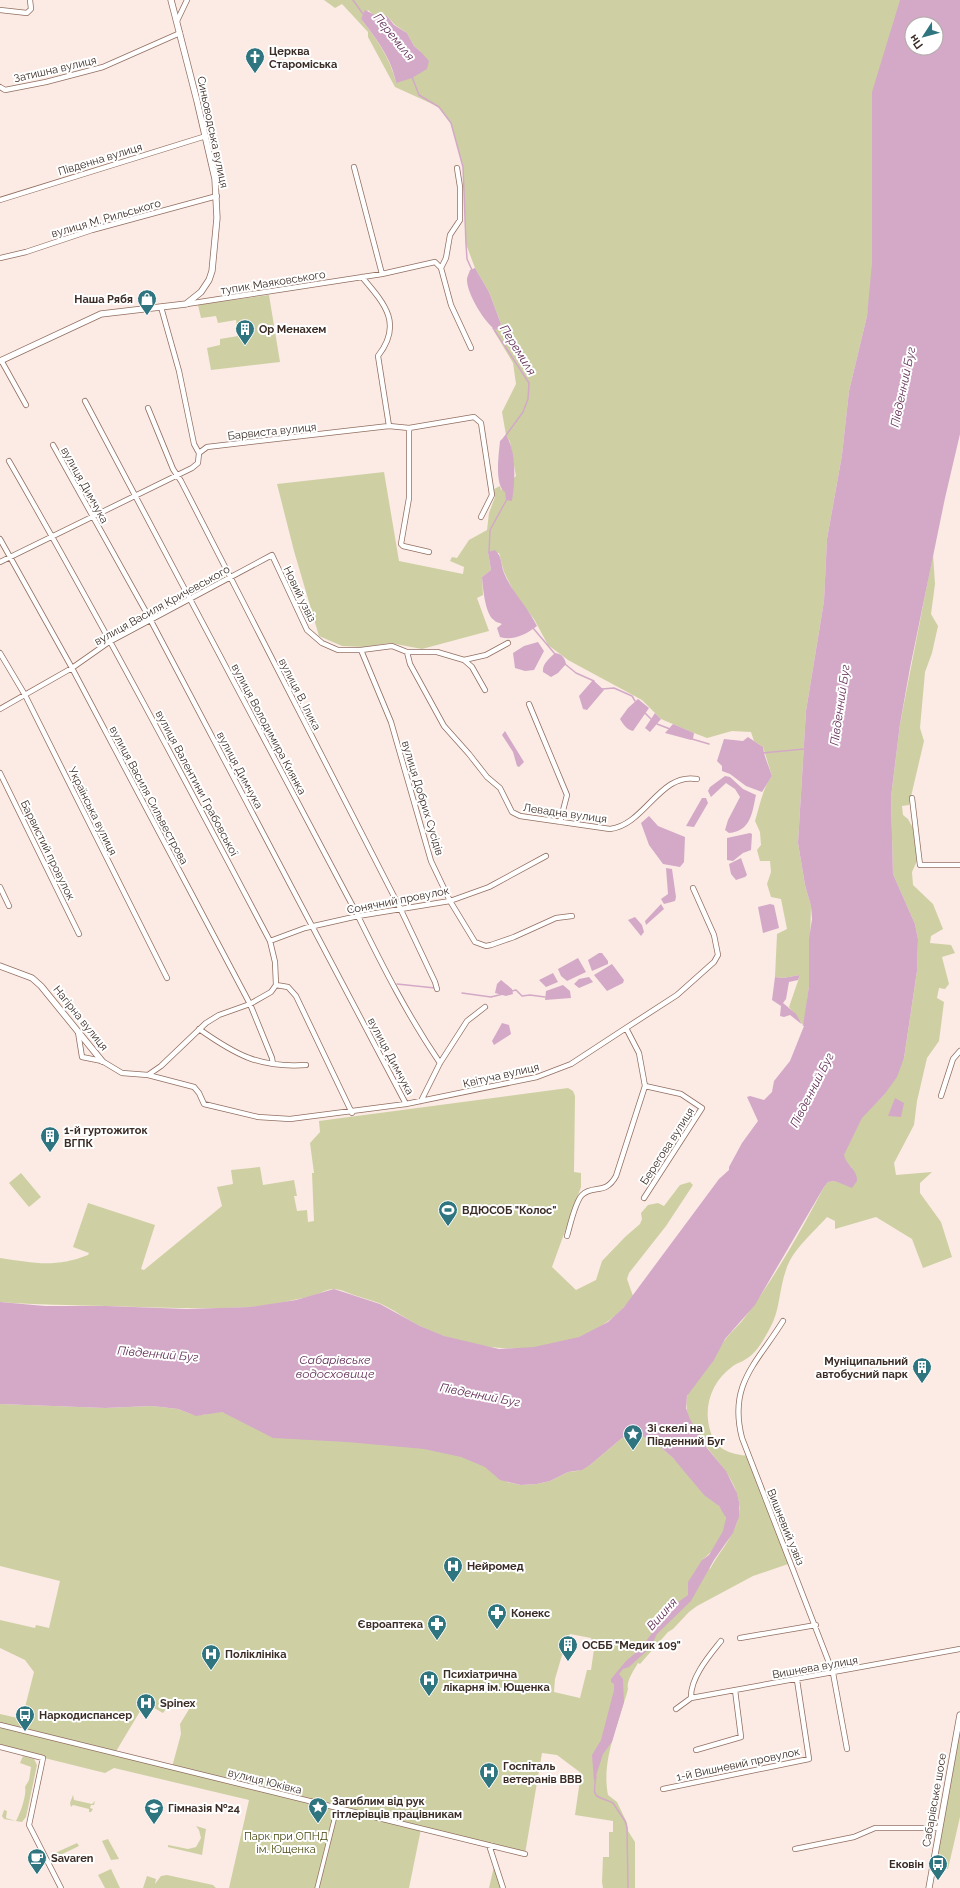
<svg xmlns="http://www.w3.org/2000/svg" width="960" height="1888" font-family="Raleway,sans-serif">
<rect width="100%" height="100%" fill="#fbebe4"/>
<path fill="#ced0a3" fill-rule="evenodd" d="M324,0H902L886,176L867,316L849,391L842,455L827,539L824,601L806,711L798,843L805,885L811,906L809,986L804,1026L789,1007L800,975L783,978L775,977L777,934L787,929L781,899L771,897L767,884L771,872L770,861H760L757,850L761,845L760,832L755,821C760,805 762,790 772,776L763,747L754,741L751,732L732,731L707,738L694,733L661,719L642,700L568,660L548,645L534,619L515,594L504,572L499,553L488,552L491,570L482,577L483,595L477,598L489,631L422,649L390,643L363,647L342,646L319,636L294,551L277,484L384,472L399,561L463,574L464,567L450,561L452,557L457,558L469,540L487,530L489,513L495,497L494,489L500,486L501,490L516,476L510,442L506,435L502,412L516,384L513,363L494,331L501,324L489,292L475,268L466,244L463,167L451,123L439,107L395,87L368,37V32L342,4L335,8ZM368,10L374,15L387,16L395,25L407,33L414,46L421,52L396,83C391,59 376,38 361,19Z
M269,295L280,362L211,370L207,348L220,345V339L238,336L236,320L218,323L216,316L201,318L198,305Z
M933,554L935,584L931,614L938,626L932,653L925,672L920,728L924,741L909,805L902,806L903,815L908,819L913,828L917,861L912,872L913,885L933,904L943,929L931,936L930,943L951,945L955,953L942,957L949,984L945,989L939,988L937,998L944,1002L939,1041L927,1058L917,1101L914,1125L894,1163L896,1175L932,1172L920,1183V1193L941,1222L952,1257L923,1268L912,1239L876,1217L835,1229V1221L827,1217C813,1233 792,1250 786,1270C779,1289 780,1311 770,1328C764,1339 757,1353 746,1359C742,1362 737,1363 733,1366C712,1381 703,1406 710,1430C715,1450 730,1454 749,1456L791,1563L753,1576L697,1606L689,1612L673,1629L668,1632L640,1664L638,1663C634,1670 626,1681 628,1689C619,1723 601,1760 608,1795L617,1802L627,1823L628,1831L635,1842V1888H603L602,1882L603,1857H609V1832H613V1821L575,1815L581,1773L557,1755L542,1753L525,1854L421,1829L409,1888H229L249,1800L114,1768L105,1773L0,1747V1714L22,1719L34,1672L25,1660L0,1648V1620L35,1628L36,1625L49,1628L60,1581L0,1566V1404L105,1408L152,1406L178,1409L191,1414L204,1415L213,1412H222L236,1417L453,1442L507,1482L521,1485L537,1484L550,1481L568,1472L577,1471L590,1465L622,1438L631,1435L642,1436L658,1445L673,1458L719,1506C723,1511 727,1516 726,1523C725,1536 712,1553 702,1560L710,1569C719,1552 733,1538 738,1519C750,1471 679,1440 687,1397C690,1385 704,1372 711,1363C716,1357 718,1350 722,1344C727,1336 735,1329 742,1321C772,1282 801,1231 824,1187L828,1182L835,1181L852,1168L846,1161L843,1156L862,1117L884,1095L904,1058L910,1018L917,971L918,939L915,924L893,874L891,797L900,724ZM570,1634L591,1638L594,1649L591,1670H587L580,1698L554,1692L555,1679L567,1638ZM175,1697L191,1706L180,1724L181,1734L172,1767L115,1753L145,1703L163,1713Z
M568,1088L573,1091L575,1096L574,1172L581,1173V1187L552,1267L576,1290L596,1280L602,1261L625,1237L640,1224L642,1219L641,1213L648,1205L658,1203L664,1206L680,1185L690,1182L693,1185L666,1226L629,1273L627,1279L633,1296C586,1361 485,1359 420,1326C406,1319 393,1309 379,1303C371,1300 362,1298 354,1295C348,1293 340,1289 334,1289C327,1289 319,1294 312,1296C294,1300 268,1306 250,1307C202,1310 154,1307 107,1306C71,1305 36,1305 0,1302V1258C34,1263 55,1268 88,1255L89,1253L73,1247L88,1203L155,1225L141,1269L144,1270L222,1206L217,1187L233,1184L231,1170L260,1167L263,1185L294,1180L297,1196H294L297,1211L307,1210L308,1222L314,1221L312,1173H314L310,1143L320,1132L319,1121Z
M21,1173L41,1197L29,1207L9,1183Z
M960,1727V1817L948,1869L932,1865Z
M23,1756L34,1759L37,1765L26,1817L22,1822L4,1819L2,1816L4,1810L7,1811L6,1818L16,1821C20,1814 27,1795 25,1787L29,1780L31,1767L20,1763Z
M73,1795L74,1800L92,1804L95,1801L94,1805H91L90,1808L93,1809L91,1812H89V1809L73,1805L71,1807L70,1803Z
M196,1826L206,1829L202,1855L168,1847V1845L188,1849L196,1847L201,1838L199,1830Z
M108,1839L119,1859L111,1860L102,1841Z
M77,1843L79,1846L56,1857L55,1853Z
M495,1862L503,1888H489Z
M111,1869L120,1888H105L98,1875Z
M167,1875L213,1885L216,1888H143L147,1876L156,1879L155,1884L161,1876Z"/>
<path fill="#d3a9c7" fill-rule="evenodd" d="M900,0H960V434L945,498L910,668L900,724L891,797L893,874L915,924L918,939L917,971L904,1058L897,1077L884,1095L862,1118L844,1155C846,1165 858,1170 857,1181L852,1188L835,1181L828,1182L824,1187L755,1305L725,1339L714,1360L687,1396L686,1408L690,1419L707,1448L726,1471L737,1493L739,1502V1517L733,1533L714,1560L691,1601L657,1634L650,1648L629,1667L623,1669L619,1674L623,1679L624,1702L612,1742L603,1754L594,1782L592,1755L601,1740L614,1690V1684L611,1682V1679L626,1661L639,1650L674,1605L688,1595V1582L702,1560L709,1555L723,1531L726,1518L719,1506L704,1495L673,1458L658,1445L642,1436L631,1435L622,1438L590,1465L582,1470L568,1472L550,1481L537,1484L521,1485L500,1480L485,1467L461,1457L424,1449L347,1442L273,1438L222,1412L196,1416L178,1409L152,1406L105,1408L0,1404V1302L45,1306H106L187,1309L250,1307L296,1300L334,1289L380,1304L420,1326L444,1336L499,1349L534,1347L579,1337L608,1322L624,1307L719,1179L729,1170V1167L742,1143L758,1121L747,1097L750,1096L764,1100L772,1092L774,1081L790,1061L804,1026L790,1015L784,1017L780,1016L781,1006L772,1000L775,977L783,978L800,975L798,980L789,982L786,999L783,1003L796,1014L803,1026L809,986V939L812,919L811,906L805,885L798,843L806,711L824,601L827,539L842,455L849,391L867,316L872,263V92ZM912,24H936V48H912Z
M365,10L377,16H387L394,25L407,33L414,46L421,52L429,61L427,69L412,78L396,83C392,59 376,38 361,19Z
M475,268L489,292L501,324L496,330C485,324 466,292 467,279C467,277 469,273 470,270Z
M506,435C517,453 515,481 512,501L506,500L505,492C494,485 499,453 500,441Z
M495,550C502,556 501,565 504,573C512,592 528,607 537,626C527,634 513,641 500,637L497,628L502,624C499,622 496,623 494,620C485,614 483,588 482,577L491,570L488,552Z
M538,642L544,651L534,670L525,671L515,668L513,653L524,646Z
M555,653C562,654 565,658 566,664L558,673L551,677L543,672C542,664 549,659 555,653Z
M593,680L604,690L587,710L583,709L579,696Z
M638,699L649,708L633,731C626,729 624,725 620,719L628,708Z
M655,713L661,719L650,732L645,728Z
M673,724L694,733L693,739L691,740L665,733Z
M505,731L524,762L519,767L517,766L513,752L502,735Z
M748,737L763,747C764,757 769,766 772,776L762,792L746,786L730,774L722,771V766L717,761L724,739L743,741Z
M725,776L730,777L743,789L756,795C752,813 751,831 729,833L725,830L728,820L740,797L735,789L726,783L711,797L708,791L710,787Z
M702,798H706L708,803L694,827L686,826Z
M649,816L658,826L685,837L684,862L680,867L663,864L649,845L641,823Z
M750,833L752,834L751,850L743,853L733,861L727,860V838Z
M741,858L747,875L745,877L736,880L731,874L729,864Z
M666,868L672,869L676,897L675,901L664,904L661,899L668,894Z
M661,904L664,909L646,925L645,921Z
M770,904L774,905L779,928L763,933L758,907Z
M635,917L642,925L644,932L641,936L628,920Z
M599,953H602L608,961V964L592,971L588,960Z
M578,958L586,972L567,981L561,976L558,969Z
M612,964L624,980L623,983L607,991L594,975Z
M553,973L558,982L546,987L539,980Z
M589,977L593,982L579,988L574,984L579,979Z
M501,980L512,989L513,994L506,996L495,993L497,984Z
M563,985L570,991L571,998L545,1000L546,991Z
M502,1023L509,1025L511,1034L494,1045L492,1041Z
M895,1098L904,1103L901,1117L888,1116Z"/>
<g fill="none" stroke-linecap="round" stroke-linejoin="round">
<path stroke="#d3a9c7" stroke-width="1.5" d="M353,0L363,14
M412,77L419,95L439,107L451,123L463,167L466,244L467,259L472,270
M493,328L529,383L528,399L523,412L504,438
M489,553L490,530L507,499
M533,628L555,654
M565,664L576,673L594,681
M602,689L614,688L632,696L635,701
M645,713L651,719
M657,724L670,729
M692,739L709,744
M762,753L804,749
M397,984L435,988
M512,991L516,990L522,996L530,995L545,997
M462,993L491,997L503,994
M596,1776C592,1801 595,1794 613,1803L625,1821L627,1828L628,1888"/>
<g stroke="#916e60" stroke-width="5">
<path id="pedestrian" d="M317,1888L335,1816"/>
</g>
<g stroke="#916e60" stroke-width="6">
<path id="minor" d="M0,10L27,13L31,9L30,0
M177,21L187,0
M0,87L5,90L46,82L103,67L180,33
M354,167L382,274
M0,200L206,136
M0,258L26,252L92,230L217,196
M441,268L446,258L450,235L460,220V187L457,168
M362,277C385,304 403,324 378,356L389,426
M187,304L382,274L435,262L441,268L451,305L471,348
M161,307L179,371L194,444L199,453
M1,360L26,405
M85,401L358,916C383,967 408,1016 440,1063
M148,408L173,469L181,481L400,908L435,982L437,989
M409,428V498L401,544L403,546L429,552
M53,445L150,619L406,1104
M9,461C100,619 185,780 270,941L275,962L276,985L288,987L296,996L352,1113
M0,539L72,668L250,1004L272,1058L273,1064
M0,562L192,468L198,463L199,453L207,447L389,426L409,428L474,417L481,423L492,495L481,517
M361,650L391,722L431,861L450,901L475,942L486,946L491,945L514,937L556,918L572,916
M407,652L410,664L444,726L469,754L487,777L500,788L512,812L520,816L610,829C645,825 660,772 697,779
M0,653L25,695L167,978
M464,660L486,655L508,643
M529,704L567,795L560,822
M0,709L72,668L109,642L272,555L307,630L322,643L338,650H361L392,646L407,652H437L464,660L472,667L485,690
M0,773L79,934
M912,798L920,865H960
M0,887L9,906
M270,941L305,928L358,916L450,901L489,887L546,856
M626,1028L639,1053L645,1086L681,1094L702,1108L644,1198
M199,1029C236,1055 259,1068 306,1065
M78,1032L82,1057L102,1061L122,1073L148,1075L161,1066L206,1023L219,1015L250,1004L271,992L276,985
M148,1075L194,1087L199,1093L204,1104L258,1117L290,1119L406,1104L537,1077L571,1064L626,1028L677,995L714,962L718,955L714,935L693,888
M941,1096L953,1059L960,1051
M421,1101L440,1063L467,1021L485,1007
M567,1236C570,1226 575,1202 582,1195C593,1184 605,1196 616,1176L645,1086
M783,1321C757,1363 728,1384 742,1438L833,1673L847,1749
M740,1638L816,1625
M691,1698C690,1678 709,1656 721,1641
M676,1709L691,1698L960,1649
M0,1725L525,1854
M0,1747L43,1758L29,1825L61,1888
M696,1750L741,1737L735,1690
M663,1789L809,1759L797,1680
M489,1845L503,1888
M795,1849L854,1837L875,1828H939"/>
</g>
<g stroke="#916e60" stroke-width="7">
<path id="tertiary" d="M0,361L101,314L186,304L201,292L209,280L212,271L217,218L215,179L197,101L171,0
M0,966L32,978L41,986L102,1061
M929,1888L960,1715"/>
</g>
<use href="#pedestrian" stroke="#fff" stroke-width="3.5"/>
<use href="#minor" stroke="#fff" stroke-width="4.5"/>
<use href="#tertiary" stroke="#fff" stroke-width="5.5"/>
</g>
<defs>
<g id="church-pin" transform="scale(1)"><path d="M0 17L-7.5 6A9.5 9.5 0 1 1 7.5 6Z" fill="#2e7580" stroke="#fff"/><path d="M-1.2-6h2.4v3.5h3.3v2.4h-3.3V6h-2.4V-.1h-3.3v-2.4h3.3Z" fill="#fff"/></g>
<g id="shop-pin" transform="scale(1)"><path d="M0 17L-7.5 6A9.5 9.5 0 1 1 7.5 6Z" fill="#2e7580" stroke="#fff"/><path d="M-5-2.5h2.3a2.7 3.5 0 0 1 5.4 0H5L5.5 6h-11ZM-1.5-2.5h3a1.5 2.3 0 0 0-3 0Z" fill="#fff"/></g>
<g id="building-pin" transform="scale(1)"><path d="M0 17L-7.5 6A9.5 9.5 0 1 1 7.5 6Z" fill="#2e7580" stroke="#fff"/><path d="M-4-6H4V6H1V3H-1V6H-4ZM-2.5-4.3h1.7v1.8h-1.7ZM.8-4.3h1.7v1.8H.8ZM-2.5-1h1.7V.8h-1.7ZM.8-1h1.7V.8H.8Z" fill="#fff"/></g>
<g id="stadium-pin" transform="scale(1)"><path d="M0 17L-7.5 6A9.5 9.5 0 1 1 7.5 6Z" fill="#2e7580" stroke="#fff"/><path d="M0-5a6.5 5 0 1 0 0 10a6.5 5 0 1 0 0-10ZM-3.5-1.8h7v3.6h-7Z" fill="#fff"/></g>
<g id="sight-pin" transform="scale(1)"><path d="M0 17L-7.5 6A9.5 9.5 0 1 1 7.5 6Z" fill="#2e7580" stroke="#fff"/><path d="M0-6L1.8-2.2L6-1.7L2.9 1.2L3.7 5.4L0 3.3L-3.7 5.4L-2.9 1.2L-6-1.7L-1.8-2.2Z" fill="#fff"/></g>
<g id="hospital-pin" transform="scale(1)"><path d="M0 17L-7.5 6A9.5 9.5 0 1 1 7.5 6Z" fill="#2e7580" stroke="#fff"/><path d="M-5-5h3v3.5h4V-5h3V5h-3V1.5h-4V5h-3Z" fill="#fff"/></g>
<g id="pharmacy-pin" transform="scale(1)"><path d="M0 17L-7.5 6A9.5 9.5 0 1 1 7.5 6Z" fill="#2e7580" stroke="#fff"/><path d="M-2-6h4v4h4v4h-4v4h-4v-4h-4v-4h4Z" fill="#fff"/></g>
<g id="bus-pin" transform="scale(1)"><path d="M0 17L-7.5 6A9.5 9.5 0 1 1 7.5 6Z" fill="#2e7580" stroke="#fff"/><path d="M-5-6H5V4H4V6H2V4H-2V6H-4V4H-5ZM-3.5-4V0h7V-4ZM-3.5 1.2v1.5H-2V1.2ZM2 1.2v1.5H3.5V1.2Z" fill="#fff"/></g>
<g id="school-pin" transform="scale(1)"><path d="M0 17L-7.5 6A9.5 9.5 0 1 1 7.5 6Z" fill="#2e7580" stroke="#fff"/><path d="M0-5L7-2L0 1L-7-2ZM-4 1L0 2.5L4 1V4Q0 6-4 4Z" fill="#fff"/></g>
<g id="cafe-pin" transform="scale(1)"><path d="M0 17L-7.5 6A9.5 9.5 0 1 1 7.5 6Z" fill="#2e7580" stroke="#fff"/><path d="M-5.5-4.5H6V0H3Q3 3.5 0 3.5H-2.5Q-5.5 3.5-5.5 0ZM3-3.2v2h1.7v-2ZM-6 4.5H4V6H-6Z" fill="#fff"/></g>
</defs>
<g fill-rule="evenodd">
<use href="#church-pin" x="255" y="57"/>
<use href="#shop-pin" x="147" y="299"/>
<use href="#building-pin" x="245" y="329"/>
<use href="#building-pin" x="50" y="1136"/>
<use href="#stadium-pin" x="448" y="1210"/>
<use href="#building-pin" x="922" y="1367"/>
<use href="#sight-pin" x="633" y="1434"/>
<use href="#hospital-pin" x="453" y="1566"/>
<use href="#pharmacy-pin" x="497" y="1613"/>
<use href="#pharmacy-pin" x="437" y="1624"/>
<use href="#building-pin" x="568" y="1645"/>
<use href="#hospital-pin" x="211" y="1654"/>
<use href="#hospital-pin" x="429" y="1680"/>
<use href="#hospital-pin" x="146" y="1703"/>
<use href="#bus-pin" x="25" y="1715"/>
<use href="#hospital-pin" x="489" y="1772"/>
<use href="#sight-pin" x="318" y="1807"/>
<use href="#school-pin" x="154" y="1808"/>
<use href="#cafe-pin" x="37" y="1858"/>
<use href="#bus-pin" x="938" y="1864"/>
</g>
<g text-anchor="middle" stroke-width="4" stroke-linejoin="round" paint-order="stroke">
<g font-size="11" font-weight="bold" fill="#3b2c26" stroke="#fff" text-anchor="start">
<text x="269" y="55">Церква<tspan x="269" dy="13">Староміська</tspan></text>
<text x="133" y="303" text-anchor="end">Наша Рябя</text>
<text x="259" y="333">Ор Менахем</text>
<text x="64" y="1134">1-й гуртожиток<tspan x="64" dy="13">ВГПК</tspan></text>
<text x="462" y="1214">ВДЮСОБ "Колос"</text>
<text x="908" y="1365" text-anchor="end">Муніципальний<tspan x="908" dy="13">автобусний парк</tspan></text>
<text x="647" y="1432">Зі скелі на<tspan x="647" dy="13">Південний Буг</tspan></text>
<text x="467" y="1570">Нейромед</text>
<text x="511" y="1617">Конекс</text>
<text x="423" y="1628" text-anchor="end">Євроаптека</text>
<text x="582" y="1649">ОСББ "Медик 109"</text>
<text x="225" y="1658">Поліклініка</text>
<text x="443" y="1678">Психіатрична<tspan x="443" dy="13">лікарня ім. Ющенка</tspan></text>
<text x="160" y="1707">Spinex</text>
<text x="39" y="1719">Наркодиспансер</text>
<text x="503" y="1770">Госпіталь<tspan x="503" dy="13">ветеранів ВВВ</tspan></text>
<text x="332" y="1805">Загиблим від рук<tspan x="332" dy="13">гітлерівців працівникам</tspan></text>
<text x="168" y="1812">Гімназія №24</text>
<text x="51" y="1862">Savaren</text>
<text x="924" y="1868" text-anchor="end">Ековін</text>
</g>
<g font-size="11" fill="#3b2c26" stroke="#fff">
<text transform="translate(55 69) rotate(-13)" y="4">Затишна вулиця</text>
<text transform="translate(213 132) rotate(78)" y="4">Синьоводська вулиця</text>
<text transform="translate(100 159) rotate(-17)" y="4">Південна вулиця</text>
<text transform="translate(106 218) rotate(-16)" y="4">вулиця М. Рильського</text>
<text transform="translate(273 282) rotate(-9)" y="4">тупик Маяковського</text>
<text transform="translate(272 431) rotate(-6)" y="4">Барвиста вулиця</text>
<text transform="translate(85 485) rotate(61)" y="4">вулиця Димчука</text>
<text transform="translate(300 594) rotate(64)" y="4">Новий узвіз</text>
<text transform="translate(162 605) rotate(-29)" y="4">вулиця Василя Кричевського</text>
<text transform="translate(300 694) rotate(63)" y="4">вулиця В. Ілика</text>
<text transform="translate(269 729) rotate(62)" y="4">вулиця Володимира Киянка</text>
<text transform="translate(240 770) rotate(62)" y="4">вулиця Димчука</text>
<text transform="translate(197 783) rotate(62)" y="4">вулиця Валентини Грабовської</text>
<text transform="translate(149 795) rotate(62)" y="4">вулиця Василя Сильвестрова</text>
<text transform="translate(423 798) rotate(73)" y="4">вулиця Добрих Сусідів</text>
<text transform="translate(93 811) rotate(64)" y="4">Українська вулиця</text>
<text transform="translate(565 813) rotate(8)" y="4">Левадна вулиця</text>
<text transform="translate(48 850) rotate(64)" y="4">Барвистий провулок</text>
<text transform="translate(398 900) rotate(-11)" y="4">Сонячний провулок</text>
<text transform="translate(81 1018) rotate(51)" y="4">Нагірна вулиця</text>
<text transform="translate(391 1056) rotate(62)" y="4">вулиця Димчука</text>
<text transform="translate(501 1075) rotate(-13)" y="4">Квітуча вулиця</text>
<text transform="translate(667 1146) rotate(-57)" y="4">Берегова вулиця</text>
<text transform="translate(786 1527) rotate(68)" y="4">Вишневий узвіз</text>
<text transform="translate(815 1667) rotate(-10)" y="4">Вишнева вулиця</text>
<text transform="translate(738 1764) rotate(-12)" y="4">1-й Вишневий провулок</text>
<text transform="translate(265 1781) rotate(14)" y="4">вулиця Юківка</text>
<text transform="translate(934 1800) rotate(-80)" y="4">Сабарівське шосе</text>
</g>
<g font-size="11" fill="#484911" stroke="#fff">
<text x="286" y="1840">Парк при ОПНД<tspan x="286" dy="13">ім. Ющенка</tspan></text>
</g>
<g font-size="12" font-style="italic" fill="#602c55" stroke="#fff">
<text transform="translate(394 37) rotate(51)" y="4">Перемиля</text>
<text transform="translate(518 350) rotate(58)" y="4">Перемиля</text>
<text transform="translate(903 387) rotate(-78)" y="4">Південний Буг</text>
<text transform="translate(840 705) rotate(-82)" y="4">Південний Буг</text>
<text transform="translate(812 1090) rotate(-63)" y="4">Південний Буг</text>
<text transform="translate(158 1354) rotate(5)" y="4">Південний Буг</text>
<text x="335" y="1364">Сабарівське<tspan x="335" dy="14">водосховище</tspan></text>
<text transform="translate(480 1395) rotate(11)" y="4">Південний Буг</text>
<text transform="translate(662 1614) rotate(-48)" y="4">Вишня</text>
</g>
</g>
<g transform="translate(924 36) rotate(234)"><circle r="19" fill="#ffffff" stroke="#b1aba8"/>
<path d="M0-3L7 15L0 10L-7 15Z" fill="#2e7580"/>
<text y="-6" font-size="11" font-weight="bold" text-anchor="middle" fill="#3b2c26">Пн</text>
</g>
</svg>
